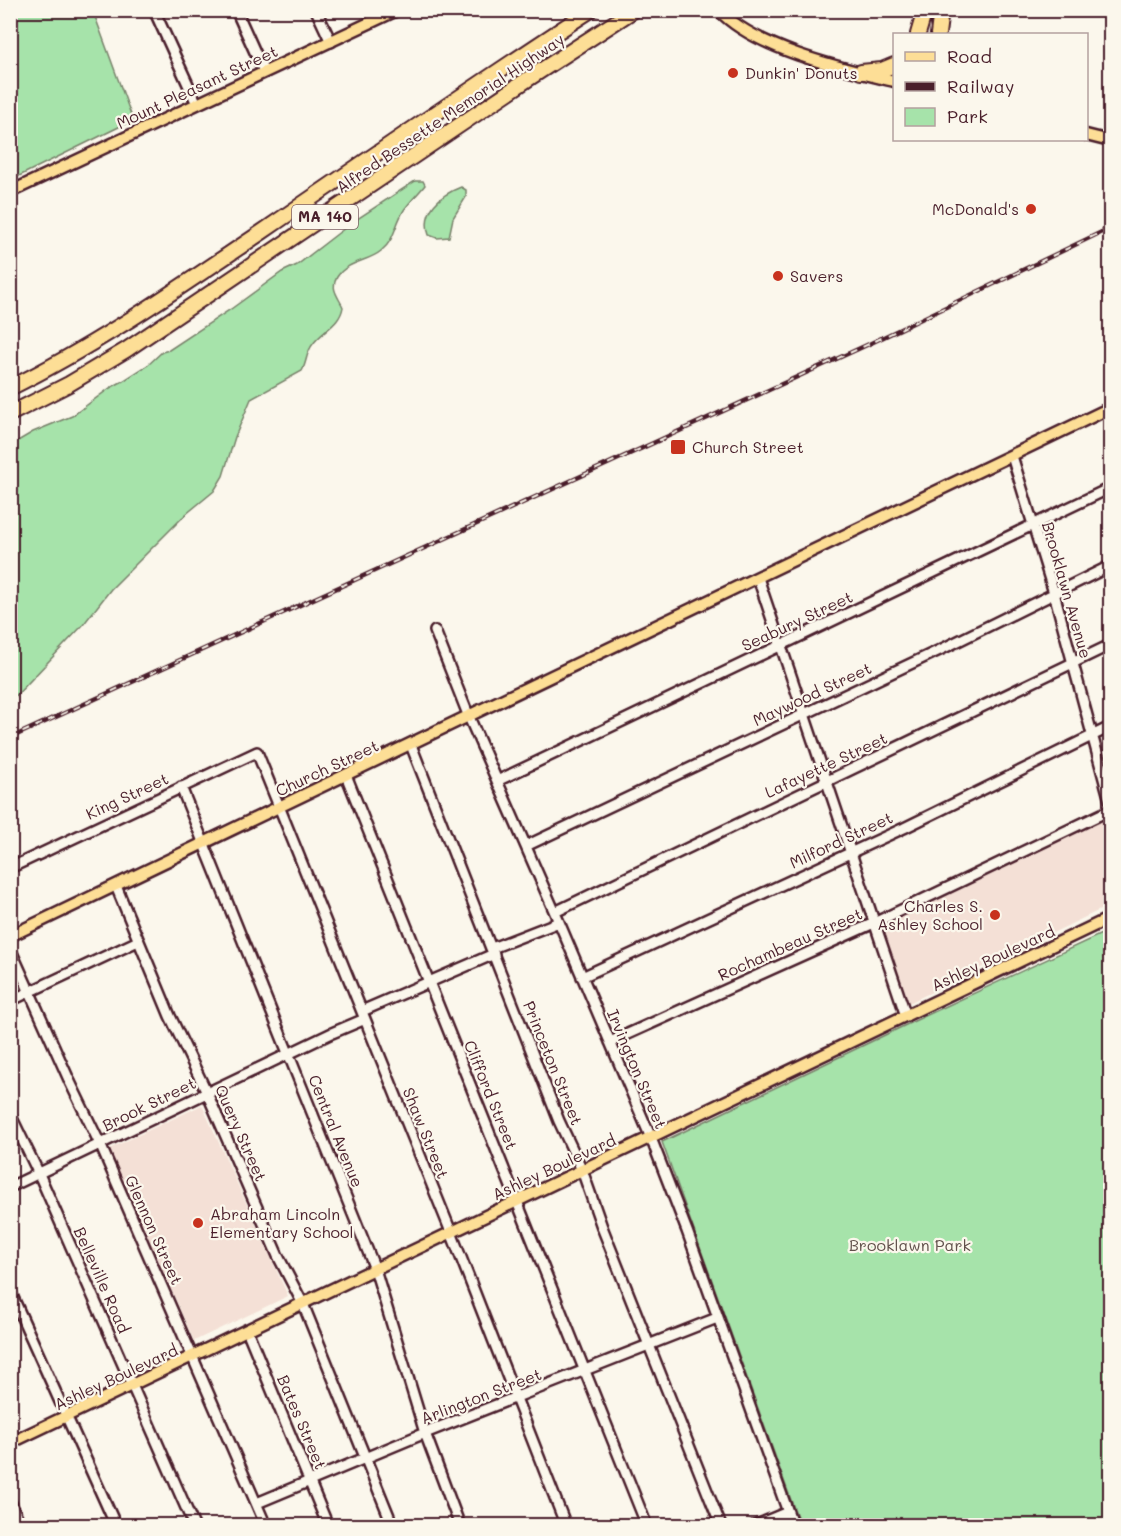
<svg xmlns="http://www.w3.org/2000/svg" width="1121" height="1536" font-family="Mali,sans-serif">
<rect width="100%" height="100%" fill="#fbf7ec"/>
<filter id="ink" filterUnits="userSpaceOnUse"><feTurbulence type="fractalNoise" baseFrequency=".0167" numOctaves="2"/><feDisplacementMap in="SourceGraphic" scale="12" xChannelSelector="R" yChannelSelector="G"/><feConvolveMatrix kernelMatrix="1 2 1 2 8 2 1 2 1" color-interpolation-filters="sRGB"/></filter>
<g filter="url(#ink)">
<path fill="#f4e0d6" d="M1108,815L1110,822V905L909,1003L881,924Z
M202,1105L288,1296L194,1341L109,1149Z"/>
<path fill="#a6e3aa" stroke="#78816a" stroke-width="1.5" d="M11,10L93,11L133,120L11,180Z
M415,181H423L425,185C418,194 410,201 404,210C395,224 395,240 381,251C368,262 347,261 337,277C330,289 338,296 343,307C340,325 323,330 313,344C306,352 307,362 302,371L251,399L235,437L223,476L214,491L185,515L111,589L83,625L11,701V445L33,432L72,416L110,388L123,381L148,365L162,352L169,350L231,309L282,272L297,265L354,221Z
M461,187L466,190V197L453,218L449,237L437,238L429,235C421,211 440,195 461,187Z
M1110,930V1525H800L662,1142L910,1023Z"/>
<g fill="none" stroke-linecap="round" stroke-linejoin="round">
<g stroke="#4a1f2b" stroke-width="14">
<path id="minor" d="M154,10L197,104
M236,10L264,72
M316,10L331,42
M1012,456L1054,593L1110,801
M758,578L906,1016
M435,631L469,717L559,922L651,1138L687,1231L793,1526
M411,745L559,1121L582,1170L602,1227L721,1526
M346,775L647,1526
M497,781L1110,488
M181,787L375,1269L425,1433L460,1526
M526,846L944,648L1110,566
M10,868L257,752L451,1232L566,1526
M116,886L170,1016L207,1093L278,1256L303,1304L393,1526
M555,912L1110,645
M10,948L70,1082L100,1144L266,1526
M492,948L559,922
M582,977L904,828L1110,727
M10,1001L138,941
M362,1011L494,954
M610,1042L874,923L1110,810
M10,1114L39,1174L194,1526
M10,1187L332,1033L365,1019
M10,1291L116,1526
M247,1330L328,1526
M10,1501L21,1526
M257,1503L425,1433L717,1318
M754,1526L788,1512"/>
</g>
<g stroke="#4a1f2b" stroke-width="15">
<path id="major" d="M719,10C755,49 844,69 894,81
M1086,135L1110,141
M10,192L397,10
M10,936L1110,408
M10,1443L1110,918"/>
</g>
<g stroke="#4a1f2b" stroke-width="18">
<path id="highway" d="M918,34L925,10
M938,34L941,10
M861,72L882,70L894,65
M10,388C99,344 180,287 262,232C371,157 480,82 591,10
M10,414L69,384L126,350L531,77L634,10"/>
</g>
<use href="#minor" stroke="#fbf7ec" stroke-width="9"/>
<use href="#major" stroke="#fdde96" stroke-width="10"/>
<use href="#highway" stroke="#fdde96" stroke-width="14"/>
<g stroke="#4a1f2b" stroke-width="4.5">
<path id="rail" d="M10,738L869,344L1110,228"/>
</g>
<use href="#rail" stroke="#fbf7ec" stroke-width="2" stroke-dasharray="7" stroke-linecap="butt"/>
</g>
</g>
<g fill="#c8321e" stroke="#fbf7ec" stroke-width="2">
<circle cx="733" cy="73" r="6"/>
<circle cx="1031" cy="209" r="6"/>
<circle cx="778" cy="276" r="6"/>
<rect x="670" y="439" width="16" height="16" rx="3"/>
<circle cx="995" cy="915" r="6"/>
<circle cx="198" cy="1223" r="6"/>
</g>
<g text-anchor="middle" stroke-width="4.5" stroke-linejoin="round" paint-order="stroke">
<rect fill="#fbf7ec" stroke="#7f6065" stroke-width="1.5" x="292" y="205" width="66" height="24" rx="4.5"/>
<g font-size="15" font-weight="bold" fill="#4a1f2b">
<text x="325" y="222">MA 140</text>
</g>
<g font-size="16" fill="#4a1f2b" stroke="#fbf7ec" text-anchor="start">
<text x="745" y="79">Dunkin' Donuts</text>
<text x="1019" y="215" text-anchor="end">McDonald's</text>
<text x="790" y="282">Savers</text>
<text x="692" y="453">Church Street</text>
<text x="983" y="912" text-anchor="end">Charles S.<tspan x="983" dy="18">Ashley School</tspan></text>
<text x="210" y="1220">Abraham Lincoln<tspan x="210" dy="18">Elementary School</tspan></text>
</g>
<g font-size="16" fill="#4a1f2b" stroke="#fbf7ec">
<text transform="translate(197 87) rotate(-25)" y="6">Mount Pleasant Street</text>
<text transform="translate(450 113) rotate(-34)" y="6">Alfred Bessette Memorial Highway</text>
<text transform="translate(1067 590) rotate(74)" y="6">Brooklawn Avenue</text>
<text transform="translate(797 621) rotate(-25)" y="6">Seabury Street</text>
<text transform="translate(812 694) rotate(-25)" y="6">Maywood Street</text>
<text transform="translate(826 765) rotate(-25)" y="6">Lafayette Street</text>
<text transform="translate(327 768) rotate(-25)" y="6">Church Street</text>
<text transform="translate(127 796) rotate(-25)" y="6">King Street</text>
<text transform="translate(841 840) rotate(-25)" y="6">Milford Street</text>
<text transform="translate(790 944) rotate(-24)" y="6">Rochambeau Street</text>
<text transform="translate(993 958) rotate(-25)" y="6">Ashley Boulevard</text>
<text transform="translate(553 1063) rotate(68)" y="6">Princeton Street</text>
<text transform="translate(637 1069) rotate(67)" y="6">Irvington Street</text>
<text transform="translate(491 1095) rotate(68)" y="6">Clifford Street</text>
<text transform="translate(149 1104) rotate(-26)" y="6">Brook Street</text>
<text transform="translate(336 1131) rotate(68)" y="6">Central Avenue</text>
<text transform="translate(241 1133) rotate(66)" y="6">Query Street</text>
<text transform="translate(426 1133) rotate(68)" y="6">Shaw Street</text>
<text transform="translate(554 1167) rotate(-25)" y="6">Ashley Boulevard</text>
<text transform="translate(154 1230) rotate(66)" y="6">Glennon Street</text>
<text transform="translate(102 1280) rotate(66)" y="6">Belleville Road</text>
<text transform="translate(116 1377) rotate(-25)" y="6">Ashley Boulevard</text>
<text transform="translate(481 1396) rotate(-21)" y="6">Arlington Street</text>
<text transform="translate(302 1422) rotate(67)" y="6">Bates Street</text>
</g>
<g font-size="16" fill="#61504b" stroke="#fbf7ec">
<text x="910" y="1251">Brooklawn Park</text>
</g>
</g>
<rect width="1121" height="1536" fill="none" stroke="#fbf7ec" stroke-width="36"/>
<rect x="18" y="18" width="1085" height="1500" fill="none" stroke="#4a1f2b" stroke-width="2" filter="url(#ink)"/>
<rect x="893" y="33" width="195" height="108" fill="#fbf7ec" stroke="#b4a19f" stroke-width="1.5"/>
<rect x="905" y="52" width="30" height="9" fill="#fdde96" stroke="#b4a19f" stroke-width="1.5"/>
<text x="947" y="63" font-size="18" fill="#4a1f2b">Road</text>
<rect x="905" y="82" width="30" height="9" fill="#4a1f2b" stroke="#b4a19f" stroke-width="1.5"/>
<text x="947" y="93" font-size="18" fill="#4a1f2b">Railway</text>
<rect x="905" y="108" width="30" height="18" fill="#a6e3aa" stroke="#b4a19f" stroke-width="1.5"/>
<text x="947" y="123" font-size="18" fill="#4a1f2b">Park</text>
</svg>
